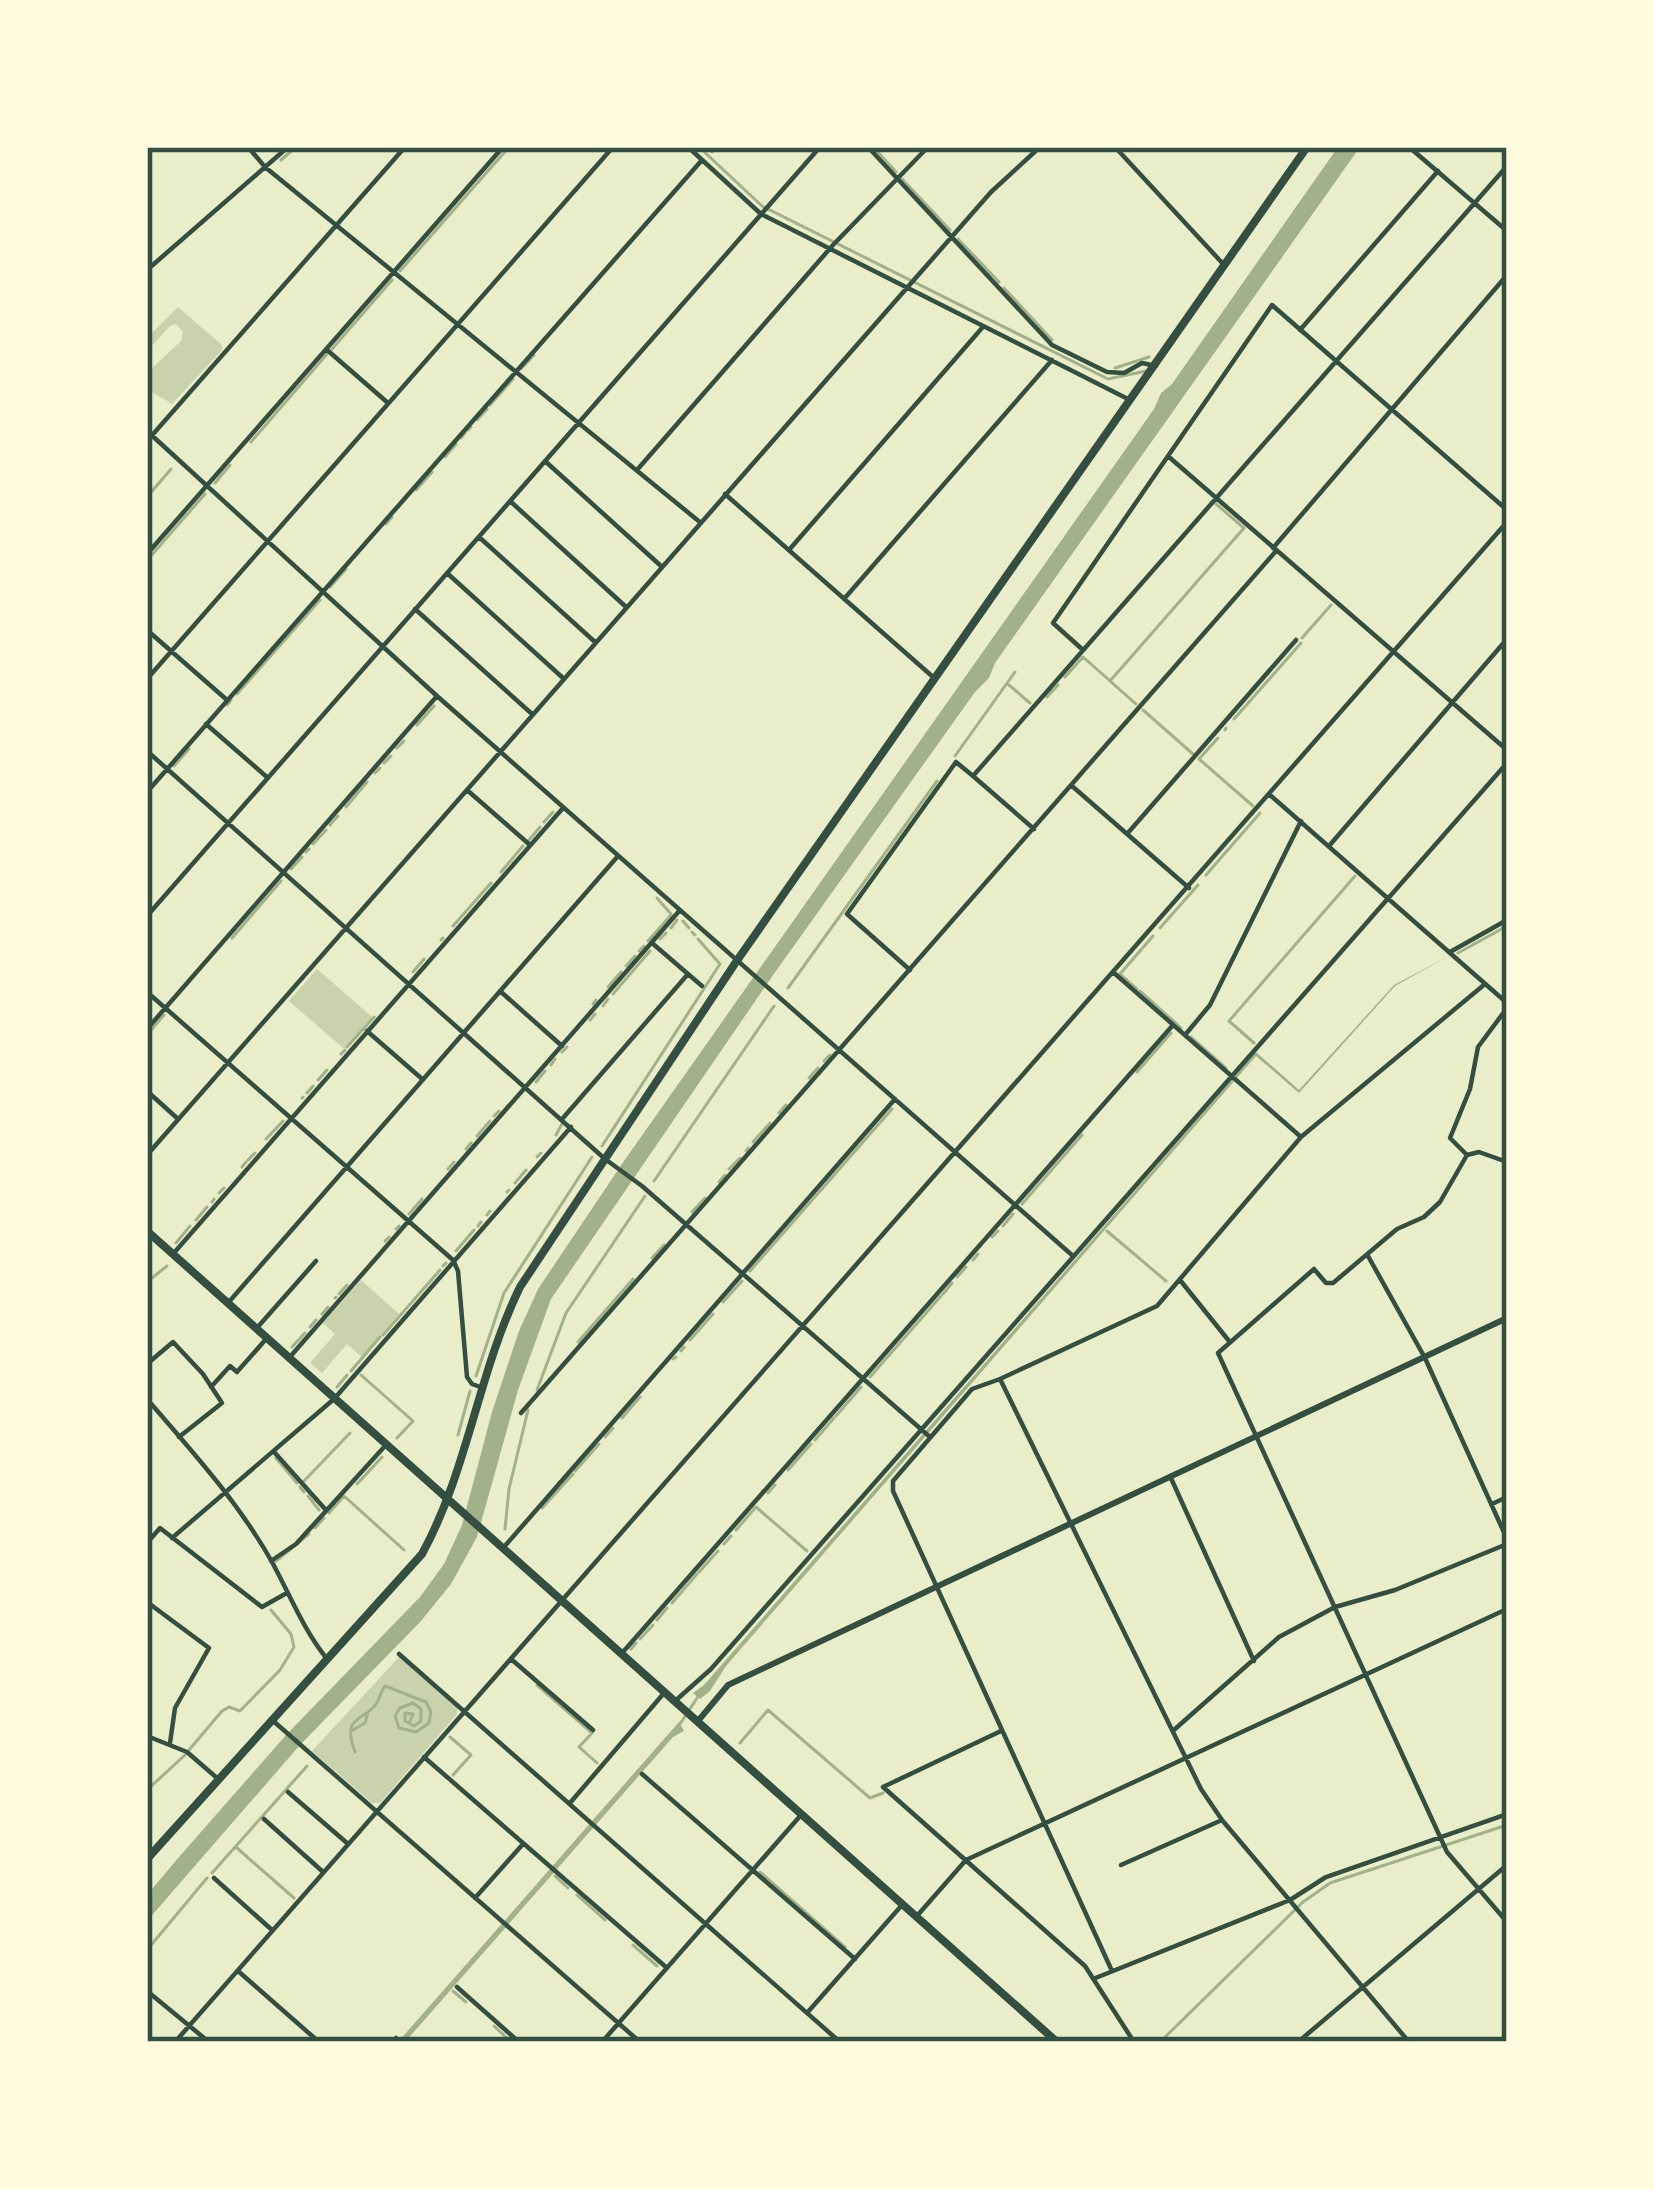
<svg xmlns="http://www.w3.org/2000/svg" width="1654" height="2189" font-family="Overpass,sans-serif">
<rect width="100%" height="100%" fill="#e9edc9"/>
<path fill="#cad2ad" d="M178,307L222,345V350L172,404L147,389V373L181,341L183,332L176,324L170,326L147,351V338Z
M317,969L372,1017L344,1049L289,1001Z
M361,1280L399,1314L362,1357L347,1344L322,1373L310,1363L335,1334L323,1323Z
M400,1656L457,1707V1714L380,1803H372L312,1751Z"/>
<path fill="#a3b18a" d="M1338,147H1360L995,663L989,678L975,692L771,978L551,1299L518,1390L477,1537L451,1584L421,1621L300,1745L147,1921V1895L179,1857L287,1734L420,1597L444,1564L462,1525L492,1412L519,1331L538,1289L624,1161L1154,409L1161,393L1172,384Z
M1449,956L1395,986L1299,1093L1256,1056L726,1666L710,1691L700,1699L693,1693L704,1685L1256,1052L1299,1090L1394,985Z
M679,1722L684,1731L673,1737L405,2042H398Z"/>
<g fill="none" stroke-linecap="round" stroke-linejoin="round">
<path stroke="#a3b18a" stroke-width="3" d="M699,147L762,206L1108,379L1146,371
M873,147L896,172
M712,152L716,147
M281,160L296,147
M902,179L950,230
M958,239L999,282
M400,271L509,147
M1004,288L1052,340
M332,349L392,280
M1115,368L1149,357
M521,369L534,355
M490,405L513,379
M477,420L487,409
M468,430L471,427
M461,438L465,433
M251,442L328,353
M445,457L456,444
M215,483L230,465
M416,490L432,472
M147,497L171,469
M386,524L392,517
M150,557L205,494
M330,587L346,569
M1302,638L1331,605
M1065,677L1083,657L1109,680
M1009,685L1030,703
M237,694L320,600
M1047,697L1058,685
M1136,704L1110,681L1244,528L1216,504
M227,705L231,700
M1143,710L1193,754
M1234,719L1301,643
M417,725L434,706
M1225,730L1226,728
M1218,738L1199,759L1253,806
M397,748L404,741
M955,756L1015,672
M384,763L391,756
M174,766L189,749
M375,773L380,768
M346,807L367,782
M544,822L553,812
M330,825L338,816
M529,840L540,827
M313,844L326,830
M306,852L309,849
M291,869L302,857
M501,872L523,846
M1206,875L1260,813
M657,898L671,914
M683,921L689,928
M453,926L491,883
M671,928L677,920
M1160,928L1198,885
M692,932L695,935
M232,938L281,881
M660,939L666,933
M441,940L443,938
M648,941L671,915
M639,951L644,946
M1458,953L1507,926
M626,966L635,956
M413,972L424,959
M608,987L621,972
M788,988L937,781
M1137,989L1120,974L1153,936
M1140,991L1181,1028
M613,994L650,951
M593,1004L596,1000
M603,1006L608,999
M590,1020L595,1014
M147,1035L164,1015
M1191,1037L1226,1068
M1254,1043L1229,1021L1355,876
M347,1047L374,1017
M562,1052L567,1047
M341,1054L345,1050
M824,1061L830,1055
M551,1065L555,1059
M1137,1072L1171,1033
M809,1078L818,1068
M318,1080L327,1070
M536,1082L545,1071
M307,1093L313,1086
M302,1098L303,1097
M779,1113L786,1105
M494,1116L499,1111
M556,1135L562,1124
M477,1136L490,1121
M266,1139L283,1121
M753,1142L770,1123
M602,1146L720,964L698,939
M466,1149L471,1143
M746,1151L748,1148
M537,1157L541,1153
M248,1160L255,1153
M242,1167L246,1162
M448,1169L454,1162
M729,1169L740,1158
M654,1181L774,1006
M719,1182L725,1175
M515,1183L526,1170
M507,1192L509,1190
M219,1193L224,1188
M212,1202L214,1199
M1022,1204L1082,1135
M692,1212L705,1198
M409,1214L422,1199
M487,1215L490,1211
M196,1220L207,1207
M478,1226L481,1222
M1003,1226L1013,1214
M396,1229L399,1226
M1107,1231L1166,1281
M992,1237L998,1231
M385,1241L389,1237
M176,1243L190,1226
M456,1251L474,1230
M652,1258L664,1245
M973,1260L978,1254
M443,1266L446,1263
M750,1271L892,1109
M957,1277L966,1267
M147,1282L167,1266
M339,1294L347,1285
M943,1294L952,1283
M335,1298L336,1297
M723,1302L742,1281
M322,1314L328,1307
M310,1327L316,1320
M383,1335L440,1270
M690,1340L713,1314
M578,1342L633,1279
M292,1347L305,1333
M681,1351L684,1347
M673,1359L676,1357
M351,1371L380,1337
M361,1375L413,1421L397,1438
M476,1376L504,1293L592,1157
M870,1377L941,1296
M337,1387L347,1375
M537,1390L566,1313L645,1196
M836,1416L861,1387
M622,1418L640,1397
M458,1435L470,1391
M605,1437L613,1428
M815,1440L834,1418
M276,1458L297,1483
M788,1470L811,1444
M575,1471L599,1444
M304,1481L350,1433
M357,1484L382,1457
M300,1487L304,1492
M768,1493L775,1485
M308,1496L319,1510
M542,1508L573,1474
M329,1513L344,1496L404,1550
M315,1528L324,1518
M505,1529L509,1489L528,1410
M736,1530L756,1507L807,1551
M724,1544L731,1536
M276,1561L309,1534
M699,1572L718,1551
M672,1603L697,1574
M657,1620L667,1608
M640,1639L653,1625
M631,1649L636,1643
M537,1685L592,1733L579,1747L597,1763
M678,1727L699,1695
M353,1730L365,1723L368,1712
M450,1737L471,1755L453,1775
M740,1743L768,1710L870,1798L883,1793
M189,1750L222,1711L229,1707L240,1711L280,1670L294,1647L291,1634L271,1610
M355,1752C341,1715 364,1721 376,1704C380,1698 381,1691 385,1686L426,1702L431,1712L429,1723L416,1732L399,1728L395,1716L400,1708L413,1703L421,1709V1721L414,1726L405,1721V1713L413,1714L410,1721
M147,1790L185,1755
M237,1848L294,1898
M760,1872L845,1947
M212,1873L307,1766
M555,1876L568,1888
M577,1895L605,1920
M633,1945L657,1966
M147,1950L207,1878
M453,1991L466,2002
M494,2026L511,2042
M1160,2042L1303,1902L1330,1883L1507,1825"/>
<path stroke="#344e41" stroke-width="4.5" d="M248,147L265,167L701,523
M688,147L761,214L1128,399
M868,147L1052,345L1107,372L1124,373L1142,363L1156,366
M1115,147L1225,266
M1409,147L1507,231
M147,270L288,147
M1300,330L1438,171
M326,349L388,403
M147,431L437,696L1073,1256
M147,441L405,147
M1169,457L1507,750
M545,461L661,566
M637,470L833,245L928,147
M725,494L933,677
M510,501L625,606
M479,537L595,642
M1273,548L1507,275
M789,550L982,328
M147,554L503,147
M447,573L563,678
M844,599L1052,360
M415,609L532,714
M147,630L227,700
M1083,650L1053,623L1272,305L1507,510
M147,679L613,147
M206,724L268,778
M147,751L605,1159L642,1186L930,1437
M1072,786L1189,888
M467,790L530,845
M147,792L702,160
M1270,795L1507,1003
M1034,829L973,776L1507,166
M1127,834L1296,640
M1329,846L1507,639
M147,916L820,147
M652,943L702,986
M1450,952L1507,920
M910,970L847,914L956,762L973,776
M1113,972L1301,1137
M500,991L562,1046
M147,992L453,1260L458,1271L467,1377L472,1384L483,1388
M1507,1008L1478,1047L1470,1089L1450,1138L1467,1155L1479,1152L1507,1162
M147,1029L437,696
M367,1031L421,1078
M1185,1035L1210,1005L1301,821
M147,1091L178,1119
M563,1118L688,974
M147,1155L991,192L1040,147
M1467,1155L1440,1202L1424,1217L1397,1229L1333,1283H1326L1314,1269L1218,1353L1447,1852L1507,1922
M173,1254L563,808
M1368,1256L1425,1358L1507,1539
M1180,1280L1229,1341
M228,1303L618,856
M256,1329L316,1261
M289,1358L680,910
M147,1364L173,1342L203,1374L222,1403L179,1437
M1000,1379L972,1389L893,1481V1491L1112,1971
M211,1387L230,1366L237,1372L267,1338
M147,1399C191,1450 239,1503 272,1562C290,1595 303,1629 327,1659
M521,1413L1276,551
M275,1453L325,1509
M1170,1476L1254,1661
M1492,1504L1507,1497
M172,1538L334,1399L571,1127
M147,1543L160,1528L262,1607L285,1594
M504,1547L895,1099
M271,1561L296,1544L385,1446
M147,1602L209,1648L175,1708L170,1743
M623,1652L1173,1025
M399,1654L840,2042
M511,1659L593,1730
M674,1702L711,1669L1507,763
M271,1719L640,2042
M1175,1729L1279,1637L1335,1607L1395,1590L1507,1544
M1001,1731L883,1787L1085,1966L1134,2042
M147,1736L187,1752L217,1778
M424,1757L667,1968
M642,1774L855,1959
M288,1792L347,1843
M570,1803L664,1693
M264,1819L322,1871
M1121,1865L1222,1820
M214,1878L272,1930
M475,1898L523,1844
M916,1917L966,1860L1507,1609
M238,1971L319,2042
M1093,1979L1290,1900L1326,1877L1507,1814
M457,1987L519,2042
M147,1991L209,2042
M807,2013L902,1905
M175,2042L1507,522
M393,2042L396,2038L400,2042
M602,2042L801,1815
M1298,2042L1507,1865
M1409,2042L1222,1820L1201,1789L1000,1379L1157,1306L1301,1137L1485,984"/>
<path stroke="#344e41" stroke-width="6" d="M698,1721L728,1685L1507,1318"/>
<path stroke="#344e41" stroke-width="8" d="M147,1231L1057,2042
M147,1859L422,1554C468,1470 478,1373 520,1287L736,962L1307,147"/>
</g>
<rect width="1654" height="2189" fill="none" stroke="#fefae0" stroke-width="300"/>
<rect x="150" y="150" width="1354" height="1889" fill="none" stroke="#344e41" stroke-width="4.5"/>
</svg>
